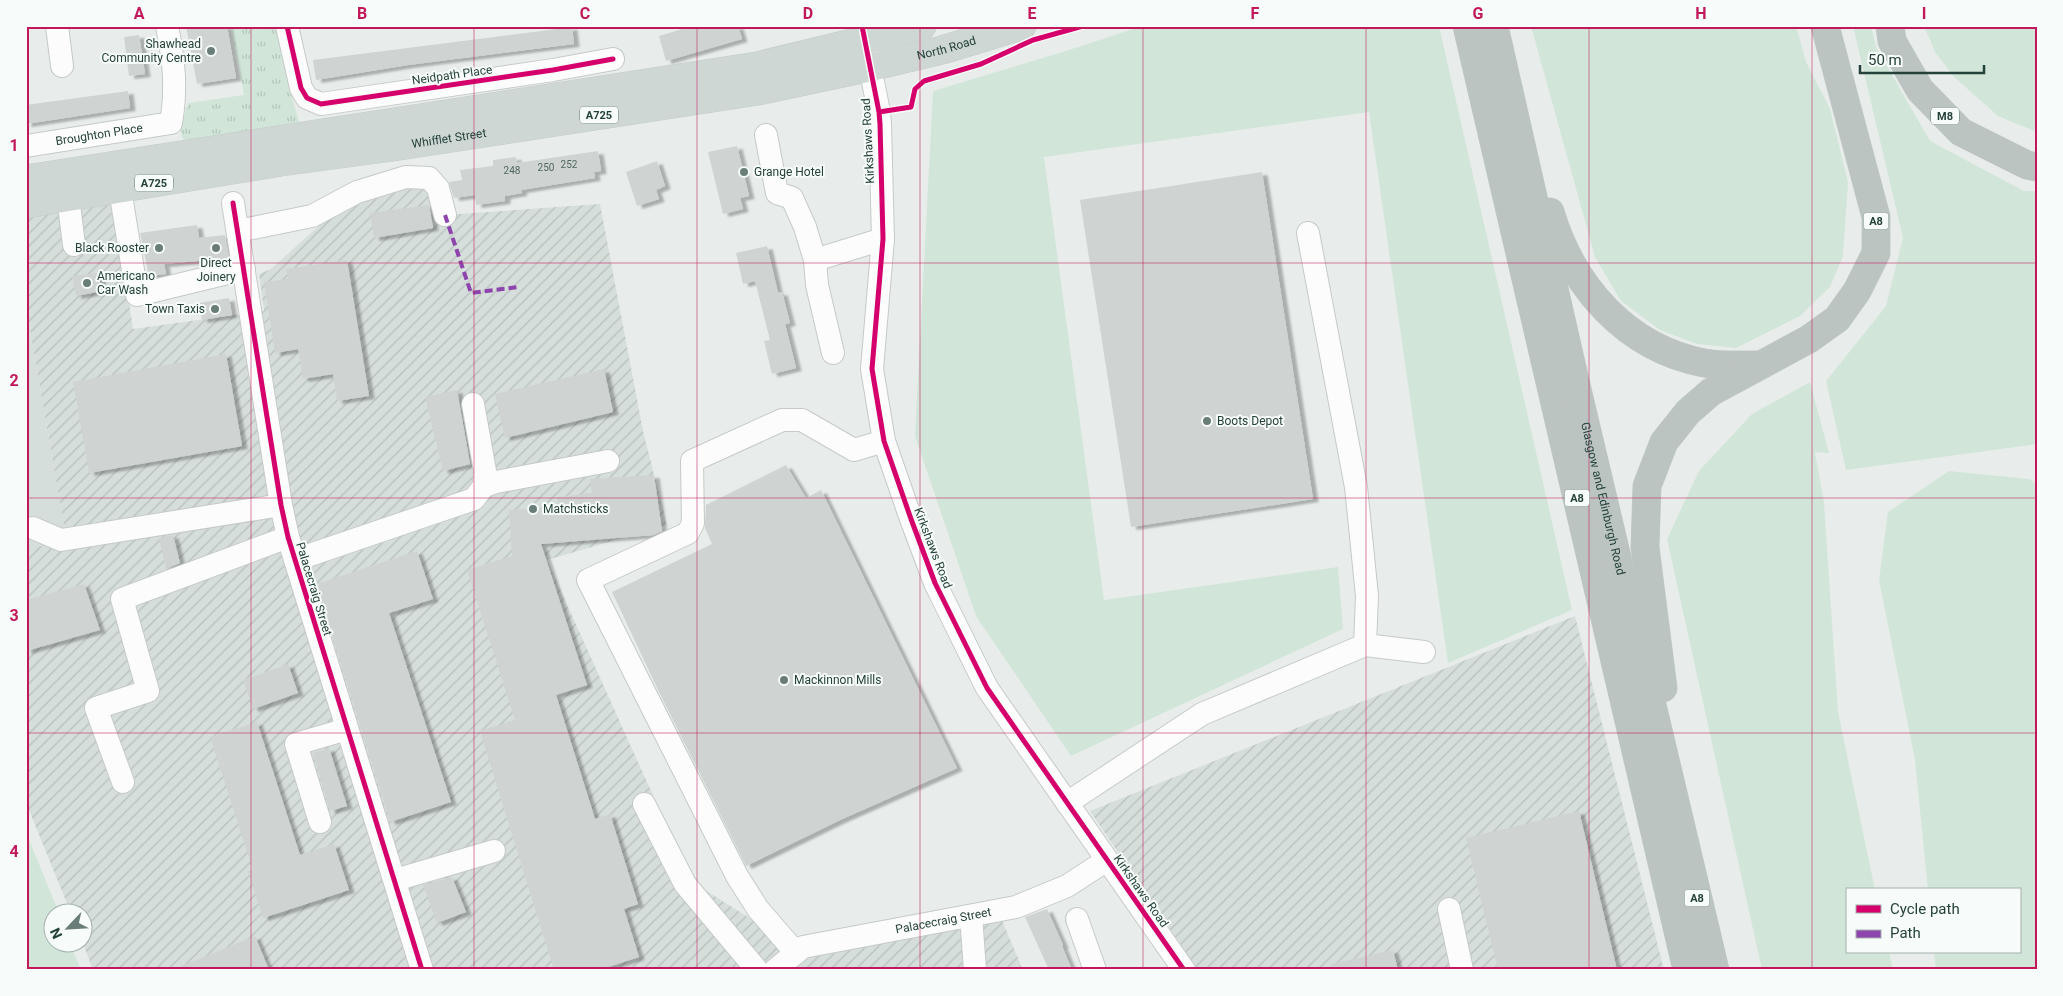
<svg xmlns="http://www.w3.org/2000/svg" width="2063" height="996" font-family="Roboto,sans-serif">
<defs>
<pattern id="industrial-furrows" width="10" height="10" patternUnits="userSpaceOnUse" patternTransform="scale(1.25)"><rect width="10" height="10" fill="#d6dedb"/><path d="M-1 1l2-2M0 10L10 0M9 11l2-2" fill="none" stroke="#b8c0bd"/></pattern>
<pattern id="park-tufts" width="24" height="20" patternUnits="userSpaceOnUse" patternTransform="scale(1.25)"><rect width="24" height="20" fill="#d1e6d8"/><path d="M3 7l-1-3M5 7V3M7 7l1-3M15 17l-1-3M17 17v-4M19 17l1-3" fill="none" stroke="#b3c6ba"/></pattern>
<filter id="shadow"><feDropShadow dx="5.5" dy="3" stdDeviation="1" flood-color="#0004"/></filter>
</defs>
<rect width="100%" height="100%" fill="#e8edeb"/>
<path fill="#d6dedb" d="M26,307L68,548L26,552Z"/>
<path fill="url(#industrial-furrows)" d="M440,179L446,215L600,204L643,431L667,525L547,560L692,882L809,955L1001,918L1023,970H93L83,943L82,914L71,913L26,803V548L67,543L26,307V216L114,201L133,329L264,311L259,274L271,269L343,204Z
M1575,616L1664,970H1198L1090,811Z"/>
<path fill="#d1e6d8" d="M1142,26H1439L1572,610L1448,663L1369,112L1044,157L1104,600L1338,567L1343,629L1071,756L976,616L915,436L933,91L1069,50Z
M1531,26H1796L1806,62L1830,109L1848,182L1843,256L1830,287L1800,316L1736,348L1697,344L1660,330L1621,301L1595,257Z
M1853,26H1871L1876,47L1930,141L2024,191H2037V444L1846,470L1826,381L1886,306L1903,238Z
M1924,26H2037V132L1998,116L1954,77L1935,52Z
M1810,382L1829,453L1815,452L1824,503L1838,712L1875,890H1847V952H1889L1893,970H1762L1667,539L1699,471L1752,414Z
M1949,471L2029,479L2037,484V970H1936L1934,952H2019V890H1928L1915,760L1879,580L1888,512Z
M26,832L59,913L52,914V944H70L81,970H26Z"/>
<path fill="url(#park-tufts)" d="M231,26H277L292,97L300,125L185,144L180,130L188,103L244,95Z"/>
<path fill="#cfd4d2" filter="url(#shadow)" d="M186,26H227L236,78L197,84Z
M692,26H738L742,39L666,61L659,36Z
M572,27L574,44L408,65L316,80L313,60Z
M139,35L145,74L129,76L124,37Z
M128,91L130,108L26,124V105Z
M737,146L749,196L740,198L743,209L723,214L708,152Z
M598,151L601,171L594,172L595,178L521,190L522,193L505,196V201L476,205L475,195L454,198L449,182L462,180L460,170L493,166V160L516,157L517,163Z
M657,161L665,186L656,190L659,199L637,206L626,172Z
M1262,172L1313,499L1131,527L1080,200Z
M429,205L433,228L374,238L370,213Z
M197,225L199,238L225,235L229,258L164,264L166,274L149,276L140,233Z
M767,246L778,293L782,292L790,323L785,324L796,368L772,374L764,341L770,340L755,281L743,284L736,253Z
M347,260L369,396L337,401L333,374L303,379L298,349L275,353L264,282L288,279L286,269Z
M98,273L102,291L76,296L72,276Z
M229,298L232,315L202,320L199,303Z
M226,354L242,446L89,473L73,382Z
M604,369L613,412L505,438L495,394Z
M457,390L470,464L443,471L425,397Z
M786,465L806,498L821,490L957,768L840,820L746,866L659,692L612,592L712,544L705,528L706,505Z
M654,475L662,531L653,535L541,544L587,685L556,695L595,819L610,814L638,904L624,909L639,957L599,970H554L480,731L515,720L467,570L512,556L509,510L558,507L557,497L592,493L590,479Z
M173,535L180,563L166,569L159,538Z
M417,551L433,599L389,613L451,802L390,822L316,584Z
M84,584L100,630L26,651V600Z
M288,664L298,693L253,709L243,680Z
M257,722L300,855L334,844L349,890L263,918L248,871L253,870L210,737Z
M329,748L347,806L330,811L313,753Z
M1579,811L1617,970H1498L1466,838Z
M452,877L466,912L437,923L423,885Z
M1047,909L1063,945L1062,946L1072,970H1049L1025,917Z
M255,936L269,970H174V969Z
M1393,950L1398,970H1332L1331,964Z"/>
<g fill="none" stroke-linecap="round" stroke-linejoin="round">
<g stroke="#c5cac8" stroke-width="24">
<g id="minor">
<path d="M57,26L62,66"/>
<path d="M287,26L301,88L307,98L321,104L553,70L613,59"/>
<path d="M862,26L879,112L880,124L883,239L872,369L884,441L911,519L935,583L987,688L1184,970"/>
<path d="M766,135L777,193L792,198L805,227L815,260"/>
<path id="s1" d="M26,146L171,123C177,88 174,61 167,26"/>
<path d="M120,189L137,295L244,269"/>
<path d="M68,197L74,245"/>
<path d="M233,203L281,505L288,537L422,970"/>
<path d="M238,231L312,216L357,192L406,177L429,178L438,188L445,215"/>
<path d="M833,353L817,285L815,260L883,239"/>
<path d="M484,486L496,482L608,461"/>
<path d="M33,528L61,540L281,505"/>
<path d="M295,560L474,499L484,486L485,471L473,404"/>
<path d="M1365,645L1424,652"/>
<path d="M123,782L96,708L148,691L122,599L288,537"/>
<path d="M1067,803L1202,714L1365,645L1367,596L1356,487L1308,233"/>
<path d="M644,804L685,884L757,970"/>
<path d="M320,822L296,744L347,729"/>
<path d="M395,880L494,851"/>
<path d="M1449,909L1462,970"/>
<path d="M971,916L975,970"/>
<path d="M1077,919L1095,970"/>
<path d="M796,953L758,909L737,876L588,580L688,533L693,523L692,461L782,420H802L854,450L884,441"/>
<path id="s2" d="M775,970L803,947L1016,907L1067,886L1107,860"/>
</g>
</g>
<g stroke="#c3ccc9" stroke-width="29">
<g id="major">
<path d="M26,179L757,66L922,26"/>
<path id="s3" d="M26,204L281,162L393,147L758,91L871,67L942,50L1022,26"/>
</g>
</g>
<g stroke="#c3ccc9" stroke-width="29">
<g id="highway">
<path d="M1467,26L1687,970"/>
<path id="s4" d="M1494,26L1576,385L1715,970"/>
<path d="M1890,26L1892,41L1920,90L1961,132L2027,165L2037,167"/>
<path d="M1550,212C1572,286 1626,348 1704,363C1721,366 1740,365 1758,365"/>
<path d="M1663,688L1645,547L1647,486L1664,442L1688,412L1711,392L1809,339L1837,319L1857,291L1876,253V217L1825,26"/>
</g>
</g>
<use href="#minor" stroke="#fcfcfc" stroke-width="22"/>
<use href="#major" stroke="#cfd7d5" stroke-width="28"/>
<use href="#highway" stroke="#bcc4c2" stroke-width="28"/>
<path stroke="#8e44ad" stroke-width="4" stroke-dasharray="8 4" stroke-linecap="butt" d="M445,215L471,293L519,287"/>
<g stroke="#f7fbf9" stroke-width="8">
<path id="cycleway" d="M287,26L301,88L307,98L321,104L553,70L613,59
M862,26L879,112L880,124L883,239L872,369L884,441L911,519L935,583L987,688L1184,970
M879,112L911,107L915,89L924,81L981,64L1033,40L1083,26
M233,203L281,505L288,537L422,970"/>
</g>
<use href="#cycleway" stroke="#d6006c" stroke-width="5"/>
</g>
<path fill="none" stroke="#c2185b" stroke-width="1" stroke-opacity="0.55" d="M251,26V970M474,26V970M697,26V970M920,26V970M1143,26V970M1366,26V970M1589,26V970M1812,26V970M26,263H2037M26,498H2037M26,733H2037"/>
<g fill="#697e78" stroke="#f7fbf9" stroke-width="2">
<circle cx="211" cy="51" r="5"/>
<circle cx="744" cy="172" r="5"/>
<circle cx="159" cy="248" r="5"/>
<circle cx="216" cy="248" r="5"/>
<circle cx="87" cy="283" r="5"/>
<circle cx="215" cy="309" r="5"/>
<circle cx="1207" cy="421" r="5"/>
<circle cx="533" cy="509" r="5"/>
<circle cx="784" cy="680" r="5"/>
</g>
<g text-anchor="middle" stroke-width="4" stroke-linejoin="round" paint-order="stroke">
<g font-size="10" fill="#506761">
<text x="569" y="168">252</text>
<text x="546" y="171">250</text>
<text x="512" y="174">248</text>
</g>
<g fill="#f7fbf9" stroke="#637a73" stroke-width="1">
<rect x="580" y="106.5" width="38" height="17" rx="4"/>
<rect x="1931" y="107.5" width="28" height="17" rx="4"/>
<rect x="135" y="174.5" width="38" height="17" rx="4"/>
<rect x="1863.5" y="212.5" width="25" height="17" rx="4"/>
<rect x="1564.5" y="489.5" width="25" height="17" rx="4"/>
<rect x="1684.5" y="889.5" width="25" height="17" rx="4"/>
</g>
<g font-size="11" font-weight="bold" fill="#24423a">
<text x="599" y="119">A725</text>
<text x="1945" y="120">M8</text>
<text x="154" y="187">A725</text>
<text x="1876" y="225">A8</text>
<text x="1577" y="502">A8</text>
<text x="1697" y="902">A8</text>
</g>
<g font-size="12" fill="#24423a" stroke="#f7fbf9" text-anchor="start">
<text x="201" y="48" text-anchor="end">Shawhead<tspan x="201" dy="14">Community Centre</tspan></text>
<text x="754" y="176">Grange Hotel</text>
<text x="149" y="252" text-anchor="end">Black Rooster</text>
<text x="216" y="267" text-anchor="middle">Direct<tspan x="216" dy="14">Joinery</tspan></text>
<text x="97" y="280">Americano<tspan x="97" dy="14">Car Wash</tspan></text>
<text x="205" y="313" text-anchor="end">Town Taxis</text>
<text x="1217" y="425">Boots Depot</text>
<text x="543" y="513">Matchsticks</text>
<text x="794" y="684">Mackinnon Mills</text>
</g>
<g font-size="12" fill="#24423a" stroke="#f7fbf9">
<text dy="4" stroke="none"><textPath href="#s3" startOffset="934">North Road</textPath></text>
<text transform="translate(452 75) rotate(-8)" y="4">Neidpath Place</text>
<text dy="4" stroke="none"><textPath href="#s1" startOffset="74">Broughton Place</textPath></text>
<text dy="4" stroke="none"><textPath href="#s3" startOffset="428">Whifflet Street</textPath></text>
<text transform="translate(868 141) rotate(-93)" y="4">Kirkshaws Road</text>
<text dy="4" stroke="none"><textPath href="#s4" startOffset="485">Glasgow and Edinburgh Road</textPath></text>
<text transform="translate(933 548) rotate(69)" y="4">Kirkshaws Road</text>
<text transform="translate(314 589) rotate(73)" y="4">Palacecraig Street</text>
<text transform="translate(1141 891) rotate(55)" y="4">Kirkshaws Road</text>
<text dy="4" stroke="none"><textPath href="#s2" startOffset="179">Palacecraig Street</textPath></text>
</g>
</g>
<rect width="2063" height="996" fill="none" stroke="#f7fbf9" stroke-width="55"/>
<rect x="1846" y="888" width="175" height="65" fill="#f7fbf9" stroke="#a3b1ad"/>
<rect x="1856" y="905" width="25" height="8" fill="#d6006c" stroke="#a3b1ad"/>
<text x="1890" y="914" font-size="15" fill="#24423a">Cycle path</text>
<rect x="1856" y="930" width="25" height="8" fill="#8e44ad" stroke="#a3b1ad"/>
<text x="1890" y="938" font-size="15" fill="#24423a">Path</text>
<g transform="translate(68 928) rotate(245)"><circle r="24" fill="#f7fbf9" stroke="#a3b1ad"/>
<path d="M0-4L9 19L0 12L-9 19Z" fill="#697e78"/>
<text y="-8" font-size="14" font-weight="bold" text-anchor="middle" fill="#24423a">N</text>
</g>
<path d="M1860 65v8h124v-8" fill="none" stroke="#24423a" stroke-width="2.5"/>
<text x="1868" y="65" font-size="15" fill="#24423a" stroke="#f7fbf9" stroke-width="4" paint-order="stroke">50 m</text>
<rect x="28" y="28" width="2008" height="940" fill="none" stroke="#c2185b" stroke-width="2"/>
<g font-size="16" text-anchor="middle" font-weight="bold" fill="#c2185b">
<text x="139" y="19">A</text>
<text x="362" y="19">B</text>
<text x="585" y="19">C</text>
<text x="808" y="19">D</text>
<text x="1032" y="19">E</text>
<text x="1255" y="19">F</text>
<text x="1478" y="19">G</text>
<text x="1701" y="19">H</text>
<text x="1924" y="19">I</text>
<text x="14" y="151">1</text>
<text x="14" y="386">2</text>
<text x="14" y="621">3</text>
<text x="14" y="857">4</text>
</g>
</svg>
